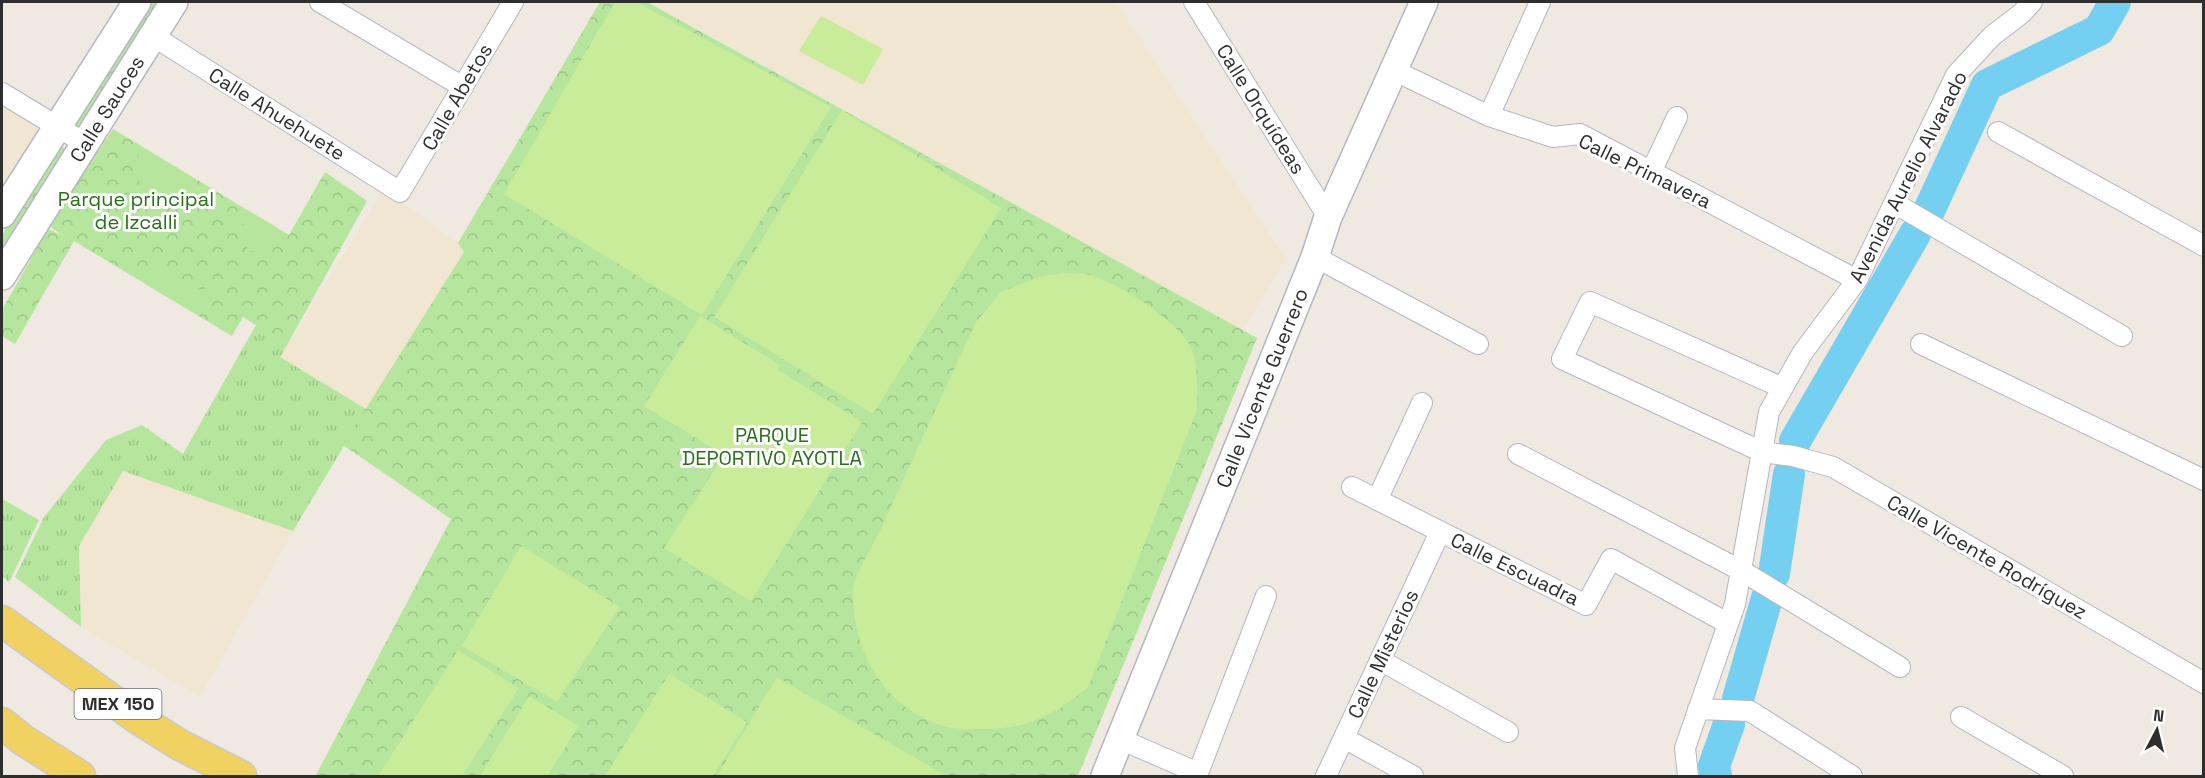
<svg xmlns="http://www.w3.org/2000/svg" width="2205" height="778" font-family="'Space Grotesk',sans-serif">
<defs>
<pattern id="grass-tufts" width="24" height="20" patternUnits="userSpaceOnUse" patternTransform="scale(1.5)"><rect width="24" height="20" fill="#b6e59e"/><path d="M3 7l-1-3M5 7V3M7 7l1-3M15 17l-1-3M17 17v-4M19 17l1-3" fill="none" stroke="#9dc588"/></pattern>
<pattern id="forest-crowns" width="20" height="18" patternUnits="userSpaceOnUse" patternTransform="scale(1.5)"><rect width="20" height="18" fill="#b6e59e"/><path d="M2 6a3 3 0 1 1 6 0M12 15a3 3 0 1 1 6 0" fill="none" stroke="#9dc588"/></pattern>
</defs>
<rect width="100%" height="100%" fill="#efe9e1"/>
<path fill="#f0e6d1" d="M649,2H1116L1286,258L1243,330Z
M2,102L42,124L2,185Z
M384,189L458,243L464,252L366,409L280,357Z
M123,471L293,531L200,697L81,627L79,546Z"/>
<path fill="url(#grass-tufts)" d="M256,325L287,345L280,357L366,409L293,531L123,471L79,546L81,627L15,577L44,517L106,440L142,425L183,454Z
M2,499L39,520L9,582L2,576Z"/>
<path fill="url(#forest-crowns)" d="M148,2H162L82,130L70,127Z
M600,2H647L1257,338L1078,776L316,775L451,519L343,445L464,252L458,243Z
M113,129L289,235L325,172L367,201L287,345L243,317L232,336L74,241L15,344L2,336V310L48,229L62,235L49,226Z
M60,146L66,149L2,255V235Z"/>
<path fill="#b6e59e" d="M141,150L197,184L196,192L163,196L145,191C136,176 132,166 141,150Z
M250,212L278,228L275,242L266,254L247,250V234L242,221Z
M153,263C167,285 190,293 215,287L217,294L196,314L145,284Z"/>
<path fill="#c9ec9a" d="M615,2H636L831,107L702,315L504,194Z
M821,16L883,49L863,85L799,51Z
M842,110L1001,208L873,414L714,317Z
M1063,273C1070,274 1079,273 1086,274C1114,280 1173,318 1188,342C1199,362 1197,388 1197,410L1088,687C1054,715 1031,728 986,729C971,729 955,730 941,725C883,707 852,649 853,591C854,576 874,543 881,529C912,460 944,391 976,322L1001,292L1039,277Z
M700,316L780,365L778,370L862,422L751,601L664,548L724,455L644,406Z
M521,546L620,607L557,702L462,646Z
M458,650L519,688L462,776H378Z
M669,674L747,722L713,776H605Z
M777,677L946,776H717Z
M529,696L579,726L547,776H480Z"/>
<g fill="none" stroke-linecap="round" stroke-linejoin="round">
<path stroke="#75cff0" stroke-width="32" d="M1927,215L1987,85L2099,30L2115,2
M1795,441L1915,234
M1774,574L1789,474
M1738,699L1767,598
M1716,776L1714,766L1729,724"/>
<g stroke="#b4b7c1" stroke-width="22">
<path id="street" d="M320,2L463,87
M1194,2L1328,217
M153,36L400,192L513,2
M1393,70L1489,116L1553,137L1580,134L1857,280
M2,93L86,144
M1489,116L1540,2
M1998,132L2204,246
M1651,172L1677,117
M1894,203L2122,336
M1315,257L1478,344
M1921,344L2204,480
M1783,388L1590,302L1562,359L1762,452L1793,456L1833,467L2204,683
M1518,454L1742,571L1900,667
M1352,487L1586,605L1611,559L1727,623
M1377,500L1422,403
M1380,660L1508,732
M1698,709L1750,711L1852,776
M1961,717L2063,776
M1344,738L1413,776
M1120,739L1198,773L1266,596
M1326,776L1440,532
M1688,776L1685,748L1735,604L1769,412L1803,352L1857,280L1956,75L1992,36L2022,13L2032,2"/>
</g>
<g stroke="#b4b7c1" stroke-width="30">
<path id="secondary" d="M2,214L137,2
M2,276L174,2
M1105,776L1315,257L1328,217L1424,2"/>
</g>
<g stroke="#c9c9c9" stroke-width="33">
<path id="primary" d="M2,621L137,718L180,745L241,776
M2,723L23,740L80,776"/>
</g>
<use href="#street" stroke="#fff" stroke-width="20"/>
<use href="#secondary" stroke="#fff" stroke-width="27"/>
<use href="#primary" stroke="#f2d163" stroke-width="30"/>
</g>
<g text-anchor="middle" stroke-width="6" stroke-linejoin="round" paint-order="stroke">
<rect fill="#fff" stroke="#6d6d6d" stroke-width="1.5" x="74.5" y="689" width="87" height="30" rx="4.5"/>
<g font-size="18" font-weight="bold" fill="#2e2e2e">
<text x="118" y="710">MEX 150</text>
</g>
<g font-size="20" fill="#2e2e2e" stroke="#fff">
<text transform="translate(457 97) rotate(-60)" y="7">Calle Abetos</text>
<text transform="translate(107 109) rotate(-58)" y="7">Calle Sauces</text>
<text transform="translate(1261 109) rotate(58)" y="7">Calle Orquídeas</text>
<text transform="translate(277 114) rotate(32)" y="7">Calle Ahuehuete</text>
<text transform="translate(1645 171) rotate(26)" y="7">Calle Primavera</text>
<text transform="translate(1908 177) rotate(-63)" y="7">Avenida Aurelio Alvarado</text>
<text transform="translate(1262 388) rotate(-68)" y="7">Calle Vicente Guerrero</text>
<text transform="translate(1987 557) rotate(30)" y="7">Calle Vicente Rodríguez</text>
<text transform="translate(1515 569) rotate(26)" y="7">Calle Escuadra</text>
<text transform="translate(1383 654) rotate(-65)" y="7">Calle Misterios</text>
</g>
<g font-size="20" fill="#2c6e1b" stroke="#fff">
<text x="136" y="206">Parque principal<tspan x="136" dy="23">de Izcalli</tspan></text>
<text x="772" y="442">PARQUE<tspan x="772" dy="23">DEPORTIVO AYOTLA</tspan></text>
</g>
</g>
<rect width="2205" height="778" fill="none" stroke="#2e2e2e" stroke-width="6"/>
<g transform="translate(2157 730) rotate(7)" stroke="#ffffff" stroke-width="4.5" paint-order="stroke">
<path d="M0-4.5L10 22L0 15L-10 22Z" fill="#2e2e2e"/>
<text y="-9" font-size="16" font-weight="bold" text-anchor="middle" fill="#2e2e2e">N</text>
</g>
</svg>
